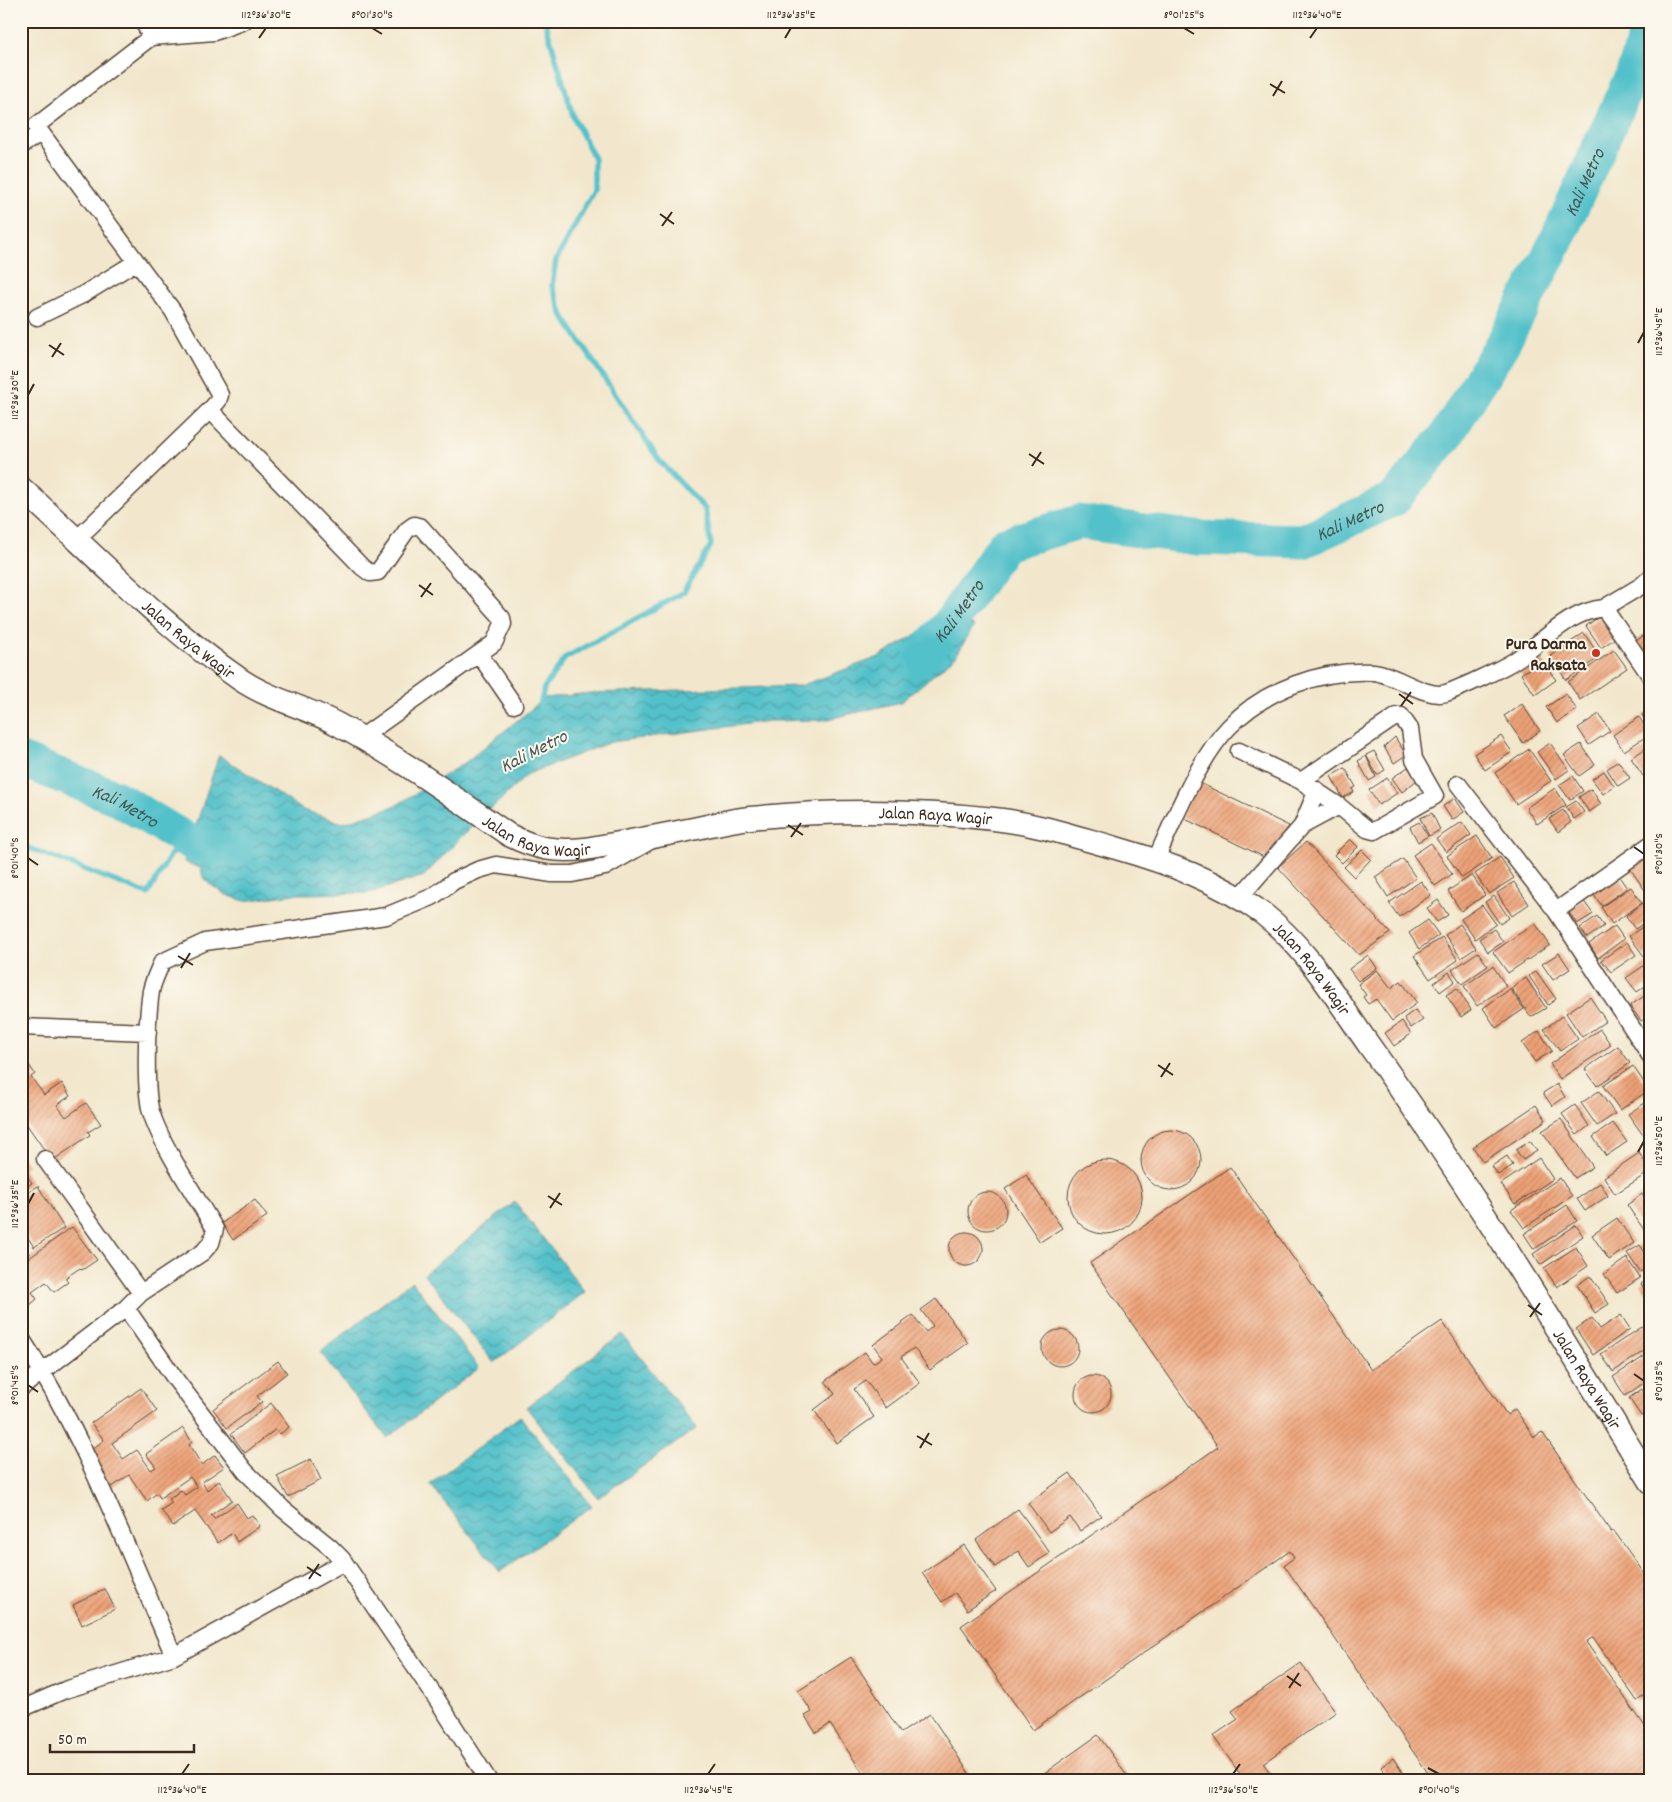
<svg xmlns="http://www.w3.org/2000/svg" width="1672" height="1802" font-family="Dekko,sans-serif">
<defs>
<pattern id="water-waves" width="16" height="10" patternUnits="userSpaceOnUse" patternTransform="scale(1.25)"><rect width="16" height="10" fill="#53c1ca"/><path d="M0 5q4-4 8 0t8 0" fill="none" stroke="#469da3"/></pattern>
<pattern id="building-hatch" width="6" height="6" patternUnits="userSpaceOnUse" patternTransform="scale(1.25)"><rect width="6" height="6" fill="#eea277"/><path d="M-1 1l2-2M0 6l6-6M5 7l2-2" fill="none" stroke="#c28461"/></pattern>
</defs>
<rect width="100%" height="100%" fill="#fbf7ec"/>
<filter id="ink" filterUnits="userSpaceOnUse"><feTurbulence type="fractalNoise" baseFrequency=".02" numOctaves="2"/><feDisplacementMap in="SourceGraphic" scale="10" xChannelSelector="R" yChannelSelector="G"/><feConvolveMatrix kernelMatrix="1 2 1 2 8 2 1 2 1" color-interpolation-filters="sRGB"/></filter>
<filter id="wash" filterUnits="userSpaceOnUse"><feTurbulence type="fractalNoise" baseFrequency=".0096" numOctaves="4" result="noise"/><feDisplacementMap in="SourceGraphic" scale="20" xChannelSelector="R" yChannelSelector="G"/><feGaussianBlur stdDeviation="1.12" result="paint"/><feColorMatrix in="noise" values="0 0 0 0 0 0 0 0 0 0 0 0 0 0 0 0 0 1.4 0 .05"/><feComposite in="paint" operator="in"/></filter>
<g filter="url(#wash)">
<rect width="100%" height="100%" fill="#f2e7cc"/>
<path fill="url(#water-waves)" stroke="#477674" d="M943,618L974,626L956,656L901,702L824,720L769,721L611,742L528,774L464,834L424,876L369,893L294,894L245,901L226,895L208,883L203,877L201,868L184,862L219,755L303,810L343,823L395,806L466,762L545,698L590,693L800,686L879,657Z
M515,1202L585,1292L494,1363L424,1274Z
M412,1281L479,1368L387,1438L320,1352Z
M622,1334L697,1428L598,1498L526,1407Z
M520,1416L592,1506L500,1572L430,1484Z"/>
<g fill="none" stroke-linecap="round" stroke-linejoin="round">
<path stroke="#53c1ca" stroke-width="5.5" d="M540,707L544,688L565,658L683,593L711,545L705,509L659,460L563,316L552,286L556,260L594,190V158L573,116L545,21
M21,845L148,894L171,854L195,845"/>
<g stroke="#53c1ca" stroke-width="35">
<path id="s1" d="M920,657L949,624L1005,544L1079,522L1196,538L1303,541L1394,499L1446,436L1503,343L1554,246L1634,71L1650,21"/>
<path id="s2" d="M21,760L117,798L195,845L237,850"/>
</g>
</g>
<g id="blocks">
<path fill="url(#building-hatch)" d="M1599,617L1614,639L1601,648L1586,626Z
M1651,630V656L1648,658L1636,641Z
M1584,633L1600,657L1566,680L1550,656Z
M1614,650L1627,668L1580,700L1568,682Z
M1542,660L1556,680L1535,695L1521,674Z
M1566,694L1577,710L1557,723L1546,707Z
M1522,704L1540,731L1523,743L1504,716Z
M1651,710V728L1642,715Z
M1599,714L1610,731L1589,745L1578,728Z
M1639,717L1650,734L1624,751L1613,735Z
M1501,736L1512,752L1485,770L1474,754Z
M1395,737L1406,755L1394,763L1384,747Z
M1550,743L1569,770L1556,779L1537,752Z
M1581,744L1595,765L1579,776L1564,755Z
M1651,745V771L1643,776L1631,758Z
M1529,749L1551,781L1516,804L1495,773Z
M1374,751L1385,770L1377,775L1366,755Z
M1366,756L1376,777L1369,781L1358,761Z
M1618,761L1630,778L1618,786L1607,769Z
M1408,767L1417,780L1402,792L1392,778Z
M1345,768L1356,787L1352,789L1354,792L1343,798L1331,776Z
M1604,771L1614,786L1603,794L1592,779Z
M1573,776L1583,791L1570,800L1559,785Z
M1387,778L1397,793L1379,805L1369,790Z
M1198,782L1289,826L1266,858L1181,817Z
M1555,788L1566,805L1537,824L1526,808Z
M1591,789L1601,804L1589,812L1579,797Z
M1455,798L1464,812L1452,820L1443,806Z
M1576,801L1584,812L1574,819L1566,807Z
M1563,810L1571,822L1558,832L1549,819Z
M1432,813L1440,830L1429,836L1420,818Z
M1419,822L1428,836L1418,842L1410,827Z
M1462,822L1471,835L1446,852L1436,839Z
M1477,836L1492,858L1462,878L1447,856Z
M1350,839L1358,847L1342,863L1334,855Z
M1306,842L1390,933L1359,955L1278,867Z
M1431,843L1452,874L1435,886L1413,855Z
M1362,850L1371,859L1354,877L1344,867Z
M1651,852V884L1644,889L1629,867Z
M1500,857L1514,878L1489,894L1475,874Z
M1403,859L1416,878L1388,897L1375,877Z
M1616,872L1627,888L1602,906L1590,890Z
M1472,875L1485,895L1461,911L1448,891Z
M1421,881L1431,895L1399,917L1389,903Z
M1514,882L1529,904L1512,916L1497,893Z
M1631,887L1642,903L1612,924L1601,907Z
M1494,896L1509,918L1500,924L1485,902Z
M1438,900L1448,915L1437,922L1427,908Z
M1583,900L1593,914L1577,924L1568,911Z
M1643,903L1651,914V918L1635,929L1626,916Z
M1482,905L1496,924L1475,939L1461,919Z
M1597,916L1604,926L1587,938L1580,928Z
M1428,920L1439,935L1419,949L1409,933Z
M1651,921V952L1644,956L1629,936Z
M1535,923L1550,945L1508,973L1493,952Z
M1460,924L1476,948L1461,958L1445,935Z
M1615,926L1624,939L1598,958L1589,944Z
M1494,929L1503,942L1488,952L1479,939Z
M1442,937L1458,960L1430,979L1414,956Z
M1627,942L1636,955L1611,972L1601,960Z
M1478,952L1488,966L1462,984L1452,970Z
M1559,953L1570,969L1553,980L1542,964Z
M1368,955L1377,968L1358,981L1349,969Z
M1646,964L1651,972V982L1637,992L1626,978Z
M1493,966L1506,986L1477,1006L1464,986Z
M1377,970L1391,988L1401,981L1417,1003L1392,1021L1376,999L1368,1004L1363,997L1366,995L1358,984Z
M1536,971L1556,999L1548,1005L1529,976Z
M1449,972L1455,981L1440,992L1434,983Z
M1526,978L1546,1008L1531,1017L1511,988Z
M1457,988L1471,1010L1461,1017L1446,995Z
M1510,989L1524,1009L1496,1028L1483,1008Z
M1651,991V1014L1641,1021L1630,1006Z
M1590,997L1606,1021L1582,1037L1566,1013Z
M1415,1010L1423,1020L1411,1028L1404,1018Z
M1562,1016L1578,1039L1560,1051L1544,1029Z
M1402,1021L1411,1034L1394,1046L1385,1033Z
M1600,1029L1611,1045L1560,1079L1550,1064Z
M1539,1031L1552,1051L1535,1062L1522,1043Z
M1618,1046L1630,1063L1597,1086L1585,1069Z
M21,1053L35,1074L31,1077L44,1095L62,1083L70,1096L57,1105L66,1117L86,1103L101,1124L88,1132L90,1135L52,1161L21,1116Z
M1633,1066L1649,1090L1620,1110L1603,1086Z
M1557,1084L1565,1097L1552,1106L1543,1093Z
M1599,1091L1615,1114L1597,1126L1581,1103Z
M1651,1099V1130L1643,1135L1628,1114Z
M1536,1105L1546,1120L1483,1162L1473,1147Z
M1575,1105L1589,1126L1577,1135L1562,1114Z
M1561,1119L1593,1167L1575,1178L1542,1131Z
M1613,1123L1627,1142L1606,1156L1593,1137Z
M1141 1160a30 30 0 1 1 60 0a30 30 0 1 1-60 0Z
M1530,1141L1537,1151L1523,1160L1516,1150Z
M1639,1153L1651,1171L1615,1194L1604,1177Z
M21,1155L28,1165L23,1169L32,1183L21,1190Z
M1507,1156L1513,1165L1498,1175L1492,1166Z
M1539,1158L1553,1179L1515,1204L1501,1184Z
M1068 1197a37 37 0 1 1 74 0a37 37 0 1 1-74 0Z
M1230,1167L1371,1370L1442,1321L1507,1415L1515,1409L1534,1437L1542,1432L1611,1532L1614,1531L1651,1583V1691L1637,1701L1593,1637L1586,1642L1651,1735V1781H1423L1430,1776L1284,1565L1294,1558L1290,1551L1033,1730L961,1626L1218,1447L1090,1263Z
M1026,1175L1062,1228L1040,1242L1005,1189Z
M1560,1178L1572,1196L1524,1228L1511,1210Z
M1600,1183L1608,1196L1585,1211L1577,1199Z
M38,1186L64,1228L34,1247L21,1227V1197Z
M1651,1187V1200L1644,1191Z
M968 1211a19 19 0 1 1 38 0a19 19 0 1 1-38 0Z
M1642,1194L1651,1208V1240L1627,1205Z
M255,1200L267,1216L233,1240L222,1223Z
M1567,1205L1577,1221L1534,1249L1524,1234Z
M1617,1218L1634,1243L1609,1260L1592,1235Z
M1576,1225L1583,1236L1540,1265L1533,1254Z
M72,1227L97,1260L82,1270L80,1268L65,1278L68,1282L54,1292L46,1282L32,1292L37,1299L30,1305L21,1293V1264Z
M949 1249a17 17 0 1 1 34 0a17 17 0 1 1-34 0Z
M21,1242L29,1254L21,1258Z
M1640,1245L1651,1261V1265L1640,1272L1627,1253Z
M1576,1247L1588,1266L1557,1287L1544,1268Z
M1627,1258L1640,1278L1617,1293L1604,1274Z
M1590,1276L1609,1304L1595,1313L1577,1285Z
M1651,1277V1299L1641,1284Z
M936,1299L968,1343L930,1370L914,1348L901,1357L920,1383L886,1408L866,1381L854,1389L874,1417L837,1443L814,1410L835,1394L825,1381L865,1352L873,1363L882,1357L873,1345L913,1315L926,1332L933,1326L921,1310Z
M1621,1315L1630,1329L1593,1355L1576,1329L1592,1318L1600,1329Z
M1645,1325L1651,1333V1346L1613,1372L1601,1354Z
M1042 1348a18 18 0 1 1 36 0a18 18 0 1 1-36 0Z
M21,1352L30,1365L21,1371Z
M1651,1352V1378L1625,1396L1613,1377Z
M278,1361L287,1373L257,1396L262,1402L227,1428L213,1409Z
M1075 1394a18 18 0 1 1 36 0a18 18 0 1 1-36 0Z
M141,1388L157,1411L112,1443L123,1459L137,1450L151,1470L156,1467L146,1454L183,1428L192,1442L189,1445L202,1465L215,1455L224,1467L202,1482L207,1490L219,1481L232,1500L211,1515L214,1519L237,1503L247,1518L252,1515L260,1526L237,1542L232,1533L218,1543L195,1511L173,1526L161,1510L172,1503L169,1499L181,1490L185,1495L197,1487L190,1477L160,1498L157,1493L147,1501L129,1475L112,1487L88,1452L104,1440L91,1423Z
M1642,1389L1651,1402V1409L1641,1416L1629,1398Z
M271,1403L289,1427L280,1434L276,1429L245,1453L231,1434Z
M311,1459L321,1480L288,1497L277,1476Z
M1070,1473L1101,1516L1080,1531L1070,1517L1049,1532L1028,1503Z
M1018,1509L1050,1553L1029,1567L1018,1551L995,1567L976,1540Z
M964,1545L996,1591L967,1610L955,1593L942,1602L922,1573Z
M105,1589L115,1609L82,1625L73,1605Z
M851,1657L901,1733L930,1714L974,1781H868L830,1724L816,1733L805,1716L812,1712L798,1691Z
M1301,1663L1336,1712L1263,1763L1276,1781H1245L1213,1736L1238,1719L1232,1711Z
M1098,1735L1127,1776L1120,1781H1037L1036,1779Z
M1393,1758L1408,1781H1390L1381,1767Z"/>
</g>
</g>
<g filter="url(#ink)">
<use href="#blocks" fill-opacity="0" stroke="#564638" stroke-width="1"/>
<g fill="none" stroke-linecap="round" stroke-linejoin="round">
<g stroke="#564638" stroke-width="19">
<path id="street" d="M151,37L214,32L244,21
M21,146L40,133
M37,317L84,294L136,262
M210,410L362,567L370,573L378,572L407,530L414,525L421,527L502,618L503,624L494,643L362,737
M77,539L210,410L218,401L220,395L173,311L36,126L151,37L143,21
M1604,608L1641,586L1651,577
M479,654L514,705
M1239,751L1301,781L1397,716H1401L1410,729L1414,759L1435,796L1374,831L1367,829L1339,806L1301,781
M1458,784L1556,911L1651,1057
M1302,826L1317,790
M1156,859C1175,818 1198,759 1229,727C1265,689 1322,669 1374,672C1395,674 1426,699 1446,693C1461,688 1501,669 1514,661C1545,641 1567,612 1604,608L1651,677
M1239,898L1302,826L1339,806
M1556,911L1651,844
M21,1027L148,1032
M45,1159L141,1293
M126,1308L176,1380L245,1471L283,1509L330,1547L342,1559L438,1701L489,1781
M21,1338C85,1436 127,1549 174,1656
M21,1388L126,1308L141,1293L203,1252L211,1243L215,1229C196,1196 162,1147 151,1112C144,1087 147,1018 151,991C153,981 158,971 162,962L205,942L386,916L432,897L454,881L478,870L496,865L552,874H572L605,867L650,841
M21,1709L65,1690L174,1656L344,1562"/>
</g>
<g stroke="#564638" stroke-width="25">
<g id="secondary">
<path id="s3" d="M21,488C93,553 161,625 241,680C271,700 306,707 337,724C397,756 453,797 509,835C537,849 555,852 585,849C620,843 654,837 688,830C709,826 729,820 750,818C831,810 913,810 994,819C1035,823 1076,837 1116,848C1168,863 1218,881 1262,913C1308,948 1338,1002 1371,1048C1472,1188 1560,1335 1651,1482"/>
</g>
</g>
<use href="#street" stroke="#fff" stroke-width="16"/>
<use href="#secondary" stroke="#fff" stroke-width="22"/>
</g>
</g>
<path fill="none" stroke="#3b2a1e" stroke-width="2" d="M372,28L382,34M1184,28L1194,34M259,38L266,28M785,38L791,28M1310,38L1317,28M1270,84L1285,93M1273,96L1282,81M660,214L674,224M662,226L672,212M1638,343L1644,332M49,345L64,355M52,357L61,343M28,395L34,384M1029,454L1044,464M1032,466L1041,452M419,585L433,595M421,597L431,583M1399,694L1413,704M1401,706L1411,692M788,825L803,835M791,837L801,823M1634,847L1644,854M28,858L38,865M178,956L193,965M181,968L190,953M1158,1065L1173,1075M1161,1077L1170,1063M1638,1152L1644,1141M548,1196L562,1205M28,1204L34,1193M550,1208L560,1193M1528,1305L1542,1315M1530,1317L1540,1303M1634,1374L1644,1381M28,1385L38,1392M917,1436L932,1445M920,1448L929,1433M307,1567L321,1576M309,1579L319,1564M1287,1676L1301,1686M1289,1688L1299,1673M1428,1768L1439,1774M182,1774L189,1764M708,1774L715,1764M1233,1774L1240,1764"/>
<circle fill="#c8321e" stroke="#fbf7ec" stroke-width="2" cx="1596" cy="653" r="5"/>
<g text-anchor="middle" stroke-width="4" stroke-linejoin="round" paint-order="stroke">
<g font-size="18" fill="#3b2a1e" stroke="#fbf7ec">
<text dy="6" stroke="none"><textPath href="#s3" startOffset="226">Jalan Raya Wagir</textPath></text>
<text dy="6" stroke="none"><textPath href="#s3" startOffset="1035">Jalan Raya Wagir</textPath></text>
<text dy="6" stroke="none"><textPath href="#s3" startOffset="630">Jalan Raya Wagir</textPath></text>
<text dy="6" stroke="none"><textPath href="#s3" startOffset="1455">Jalan Raya Wagir</textPath></text>
<text dy="6" stroke="none"><textPath href="#s3" startOffset="1950">Jalan Raya Wagir</textPath></text>
</g>
<g font-size="18" font-weight="bold" fill="#3b2a1e" stroke="#fbf7ec" text-anchor="end">
<text x="1586" y="649">Pura Darma<tspan x="1586" dy="21">Raksata</tspan></text>
</g>
<g font-size="19" font-style="italic" fill="#425752" stroke="#fbf7ec">
<text dy="7" stroke="none"><textPath href="#s1" startOffset="915">Kali Metro</textPath></text>
<text dy="7" stroke="none"><textPath href="#s1" startOffset="495">Kali Metro</textPath></text>
<text dy="7" stroke="none"><textPath href="#s1" startOffset="60">Kali Metro</textPath></text>
<text transform="translate(533 750) rotate(-27)" y="7">Kali Metro</text>
<text dy="7" stroke="none"><textPath href="#s2" startOffset="114">Kali Metro</textPath></text>
</g>
</g>
<rect width="1672" height="1802" fill="none" stroke="#fbf7ec" stroke-width="55"/>
<path d="M50 1744v8h144v-8" fill="none" stroke="#3b2a1e" stroke-width="2.5"/>
<text x="58" y="1744" font-size="15" fill="#3b2a1e" stroke="#fbf7ec" stroke-width="4" paint-order="stroke">50 m</text>
<rect x="28" y="28" width="1616" height="1746" fill="none" stroke="#3b2a1e" stroke-width="2"/>
<g font-size="12" text-anchor="middle" fill="#3b2a1e">
<text x="266" y="18">112°36'30"E</text>
<text x="372" y="18">8°01'30"S</text>
<text x="791" y="18">112°36'35"E</text>
<text x="1184" y="18">8°01'25"S</text>
<text x="1317" y="18">112°36'40"E</text>
<text transform="translate(1658 332) rotate(-90)" y="4">112°36'45"E</text>
<text transform="translate(14 395) rotate(-90)" y="4">112°36'30"E</text>
<text transform="translate(1658 854) rotate(-90)" y="4">8°01'30"S</text>
<text transform="translate(14 858) rotate(-90)" y="4">8°01'40"S</text>
<text transform="translate(1658 1141) rotate(-90)" y="4">112°36'50"E</text>
<text transform="translate(14 1204) rotate(-90)" y="4">112°36'35"E</text>
<text transform="translate(1658 1381) rotate(-90)" y="4">8°01'35"S</text>
<text transform="translate(14 1385) rotate(-90)" y="4">8°01'45"S</text>
<text x="182" y="1793">112°36'40"E</text>
<text x="708" y="1793">112°36'45"E</text>
<text x="1233" y="1793">112°36'50"E</text>
<text x="1439" y="1793">8°01'40"S</text>
</g>
</svg>
